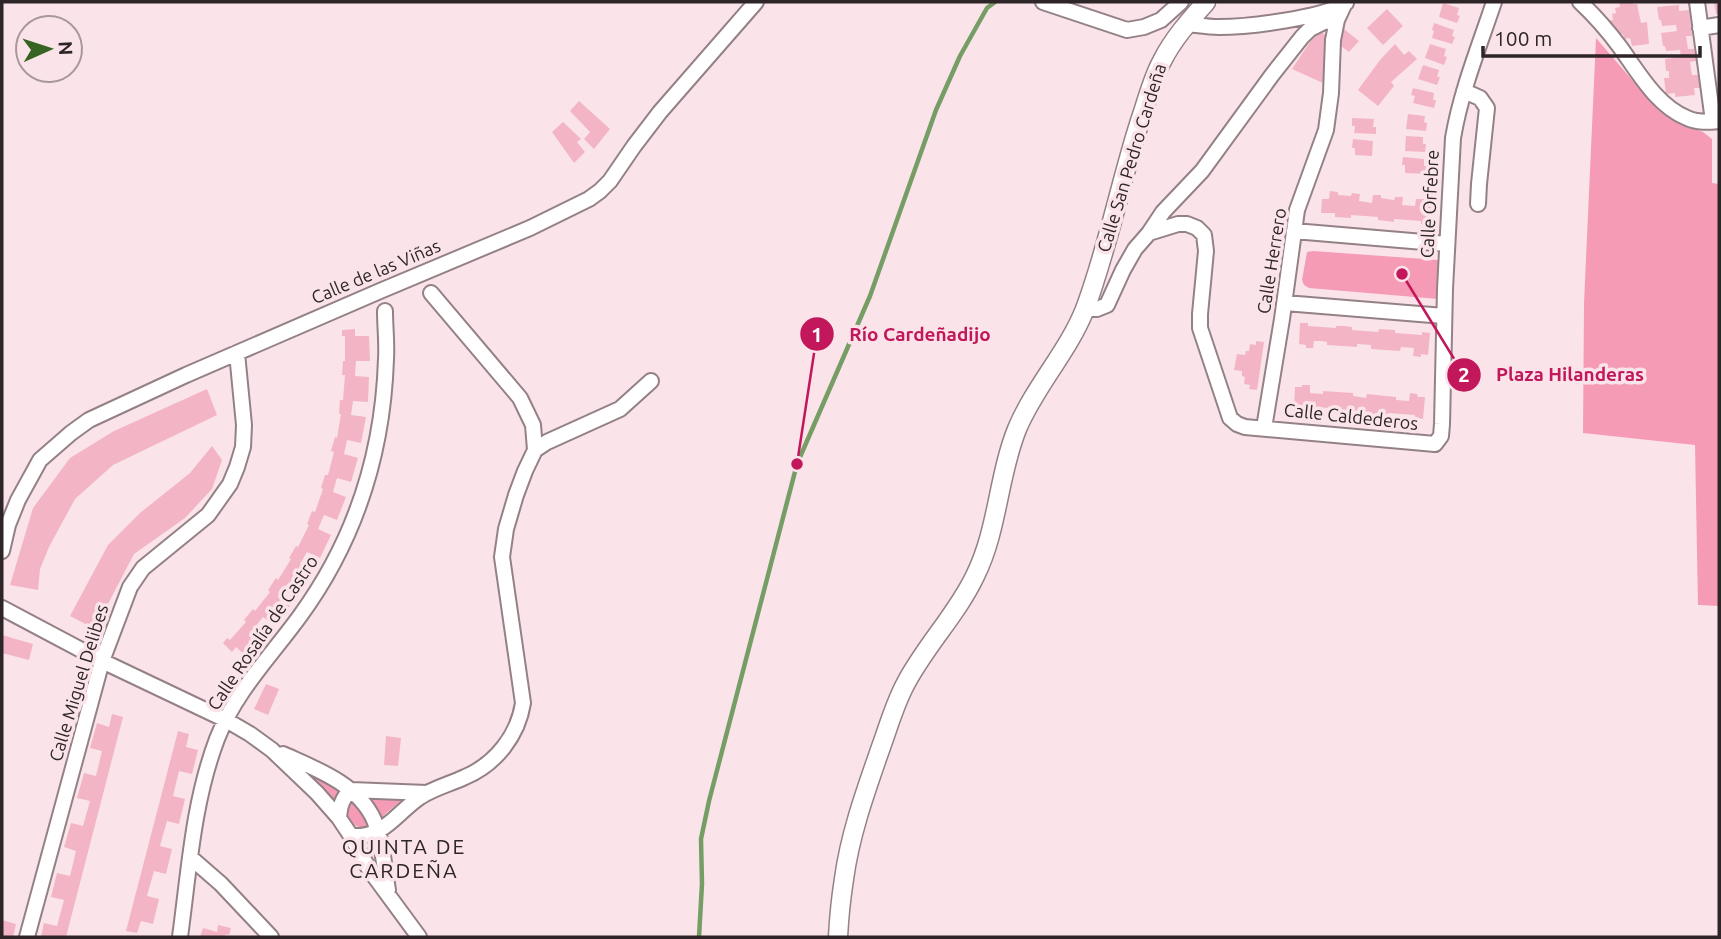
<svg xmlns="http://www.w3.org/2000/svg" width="1721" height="939" font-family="Ubuntu,sans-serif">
<rect width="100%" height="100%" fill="#fae4e9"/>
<path fill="#f69bb6" d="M1596,38L1658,110L1679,123L1703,132L1712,139V183L1719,184V606L1698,605L1695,445L1583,433L1584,303Z
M1313,251L1438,260V299L1309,288L1304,285L1302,280L1307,252Z
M301,769L342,789L335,798V805Z
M365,795H408L385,814L380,821Z
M352,798L362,812L370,827C359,828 354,827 346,818L347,804Z"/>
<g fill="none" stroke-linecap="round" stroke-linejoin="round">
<path stroke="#769d65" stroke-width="4.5" d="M699,937L702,884L701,839L709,801L797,464L870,296L936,110L960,56L987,8L995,2"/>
</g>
<path fill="#f3b5c5" d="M1619,2H1633V4H1637L1641,23L1647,22L1649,44L1632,46L1630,38L1624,39L1623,34L1616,35L1614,28L1610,29L1609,21L1613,20L1612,14L1616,13L1615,8L1620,7Z
M1714,2H1719V14H1716Z
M1443,3L1459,8L1457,15L1460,16L1457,23L1439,17Z
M1679,5V11L1689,10L1692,36H1686L1688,49H1694L1696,61L1690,62L1692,75H1698L1700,88H1694L1695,95L1675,97V93L1666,94L1664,78H1669V71H1666L1665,59L1681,57L1680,50L1666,51L1665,46H1663L1661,33L1677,31L1676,25L1662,26L1661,20H1659L1657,7Z
M1387,9L1403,26L1383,45L1367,28Z
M1434,23L1454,30L1452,36L1455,37L1452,44L1432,38L1434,31L1432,30Z
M1344,29L1359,41L1349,52L1337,43Z
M1318,30L1330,38L1323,83L1292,69Z
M1395,44L1404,55L1409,51L1417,59L1391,82L1394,86L1378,106L1358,90L1380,60Z
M1430,44L1446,49L1444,56L1447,57L1444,65L1425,58Z
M1423,65L1439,70L1437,77H1440L1437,85L1418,79Z
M1413,88L1434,93L1433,100H1436L1434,108L1413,103L1415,96L1411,95Z
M579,101L610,129L594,149L584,139L590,132L570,111Z
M1408,114L1425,116L1424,122L1427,123L1426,131L1406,129Z
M1352,118L1374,119L1373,127H1376V134L1354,133L1355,126H1352Z
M563,122L581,139L577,142L585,152L574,163L552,132Z
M1406,136L1423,137V144H1426L1425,152L1405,151Z
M1353,139L1373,141L1372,156L1355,155V148H1352Z
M1403,157L1424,159V166H1427L1426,174L1405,173V165H1402Z
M1330,191L1338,192V195L1351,196L1352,193L1360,194L1359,201L1366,202L1372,203L1373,195H1381V198L1394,200L1395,197H1403L1402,205L1415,206L1416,199H1424L1423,202L1431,203L1429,224H1421V221L1394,219V222L1378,220V217L1351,215V218L1335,217V213H1321L1322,199H1329Z
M1300,323H1308V326L1336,328V326H1344L1352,327V330L1378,332L1379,329L1395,330V333L1409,334L1422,335V332L1430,333L1428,355L1421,354V357L1413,356L1414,348L1401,347L1400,351L1371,349V345L1357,344V347L1327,345V342L1321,341H1314L1313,348H1306V345L1299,344Z
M355,329V336H369L370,361H356L355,376L369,377L368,402L353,401L351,415L366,417L361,443L347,440L344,454L358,458L351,482L337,478L333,492L346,497L337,520L324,515L318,529L331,535L320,558L307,552L300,564L312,572L299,593L287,586L278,597L290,606L275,626L263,617L254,628L264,638L247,657L236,647L232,652L223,643L227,638L230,640L246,622L244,620L253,609L255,611L270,592L268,590L276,578L278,580L291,559L289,558L296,546L298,547L309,525L307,524L312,511L315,512L323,489L321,488L325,475H328L334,452L331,451L335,437L337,438L341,414H339L340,400H343L345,375H342L343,361H345V336H342V330Z
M1256,341L1264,342L1257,390L1249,389L1250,385L1244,384L1245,377L1242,376V371L1234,370L1237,354L1245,355L1246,351H1249L1250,344L1256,345Z
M1302,385H1310V393L1323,394V391L1353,393V396L1366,398L1367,394L1396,397V400L1409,401L1410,393L1417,394L1418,397H1425L1423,419L1415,418V415L1388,413V416L1372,415V412L1345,410V412L1328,411L1329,408L1302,406V409L1294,408L1295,387H1302Z
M207,389L217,415L113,465L75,499L49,547L40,569L38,590L10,585L33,508L70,458L114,431Z
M212,446L222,460L212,489L185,518L134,554L95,629L70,616L108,545L140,513L190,473Z
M2,635L33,644L29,660L2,653Z
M266,684L279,689L268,715L254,709Z
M112,714L123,717L66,937H41L44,923L57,926L64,900L51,897L57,873L70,876L76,851L64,847L71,823L83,826L90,801L77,798L84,773L96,776L102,751L90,748L97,723L109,727Z
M178,731L189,734L186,747L198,750L192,774L179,771L173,796L185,799L179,824L167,821L160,846L172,849L166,874L154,871L147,896L159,899L153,924L141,921L137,933L126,931Z
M386,736L401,738L398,766L384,765Z
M2,920L16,924L13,937H2Z
M218,925L231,928L229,935L226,934L225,937H200L203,928L217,932Z"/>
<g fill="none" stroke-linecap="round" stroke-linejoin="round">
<g stroke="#948186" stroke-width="18">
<path id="minor" d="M1043,2L1127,30L1144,27L1161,20L1181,2
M1580,2C1595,16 1608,31 1620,47C1638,72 1657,106 1687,118C1697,123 1709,122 1719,121
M1697,2L1713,121
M1187,24C1197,25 1208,27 1219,27C1248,27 1323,18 1346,3
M1700,28L1719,25
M1464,91L1480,98L1487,108L1479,184L1478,204
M1294,231L1447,244
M1149,233L1178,224H1187L1197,228L1204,235L1206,251L1200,314V328L1230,418L1237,424L1245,427L1435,444L1441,436L1442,424L1445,289L1453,138C1461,91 1479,47 1494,2
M431,293L520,398L533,425L535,450
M1285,303L1444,316
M1085,309H1097L1107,305L1123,270L1135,249L1149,233L1163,212L1202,171L1272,75L1302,37L1310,29L1324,22L1337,20
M1264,428L1282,319L1297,210L1326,130L1331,93L1333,40L1337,20L1344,5
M2,551L8,525L18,500L40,460L71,433L89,420L186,375L380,291L530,228L589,199L600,191L610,181L634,146L660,112L756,2
M2,608L102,661L226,720L250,734L272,750L317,793L339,818L351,836L369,869L419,937
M283,754C316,769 358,784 374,820C383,842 384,867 388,890
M339,818C340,806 342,798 351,790L427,793
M351,836C385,838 395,814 420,797C434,788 450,784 465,777C496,764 518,735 523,703L502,557L506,529L516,495L525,471L535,450L547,442L620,409L651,381
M190,857L221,884L271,937
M27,937L102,661L130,587L143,568L208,515L230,484L237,467L243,447L244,425L237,353
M180,937C189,871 193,802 217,739C235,692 271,656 300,616C356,539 383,453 386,359C387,343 385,327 385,311"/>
</g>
<g stroke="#948186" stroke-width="21">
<path id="major" d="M838,937C839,918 841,898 844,879C850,834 866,790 881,747C889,725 895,703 906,683C926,645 957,614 975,576C998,530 998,476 1017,429C1035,386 1068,352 1085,309C1108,248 1120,183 1140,121C1147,101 1152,79 1162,61C1173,39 1190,20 1206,2"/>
</g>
<use href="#minor" stroke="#fff" stroke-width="14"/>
<use href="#major" stroke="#fff" stroke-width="18"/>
</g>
<g text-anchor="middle" stroke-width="7" stroke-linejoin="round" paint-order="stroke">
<g font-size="18" fill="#2d2527" stroke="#fae4e9">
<text transform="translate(1132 158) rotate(-73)" y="6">Calle San Pedro Cardeña</text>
<text transform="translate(1430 204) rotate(-87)" y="6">Calle Orfebre</text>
<text transform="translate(1272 261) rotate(-81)" y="6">Calle Herrero</text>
<text transform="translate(376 272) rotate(-23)" y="6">Calle de las Viñas</text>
<text transform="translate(1351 417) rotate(6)" y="6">Calle Caldederos</text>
<text transform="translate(263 633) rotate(-56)" y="6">Calle Rosalía de Castro</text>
<text transform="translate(79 683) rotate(-73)" y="6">Calle Miguel Delibes</text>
</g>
<g font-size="21" letter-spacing="2" fill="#2d2527" stroke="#fae4e9">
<text x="404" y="854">QUINTA DE<tspan x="404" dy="24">CARDEÑA</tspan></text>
</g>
</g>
<path fill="none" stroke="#c2185b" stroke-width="2.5" d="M797 464L817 334M1402 274L1464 375"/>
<g fill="#c2185b" stroke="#fae4e9" stroke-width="2.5">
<circle cx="797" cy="464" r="7"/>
<circle cx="1402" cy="274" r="7"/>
<circle cx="817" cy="334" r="18"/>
<circle cx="1464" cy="375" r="18"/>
</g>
<g font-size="21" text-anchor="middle" font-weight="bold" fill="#fff">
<text x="817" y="342">1</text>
<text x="1464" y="382">2</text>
</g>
<g font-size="19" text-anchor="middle" font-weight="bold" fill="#c2185b" stroke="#fae4e9" stroke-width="7" stroke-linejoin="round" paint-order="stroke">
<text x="920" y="341">Río Cardeñadijo</text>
<text x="1570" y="381">Plaza Hilanderas</text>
</g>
<rect width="1721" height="939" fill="none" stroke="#2d2527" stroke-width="7"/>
<g transform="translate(49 49) rotate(87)"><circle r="33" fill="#fae4e9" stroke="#a8989b" stroke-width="2"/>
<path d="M0-5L12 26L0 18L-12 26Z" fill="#386423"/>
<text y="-10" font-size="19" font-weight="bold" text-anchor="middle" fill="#2d2527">N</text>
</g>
<path d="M1483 46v10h217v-10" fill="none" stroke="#2d2527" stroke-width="3.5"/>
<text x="1494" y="46" font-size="21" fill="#2d2527" stroke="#fae4e9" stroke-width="5" paint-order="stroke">100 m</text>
</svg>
